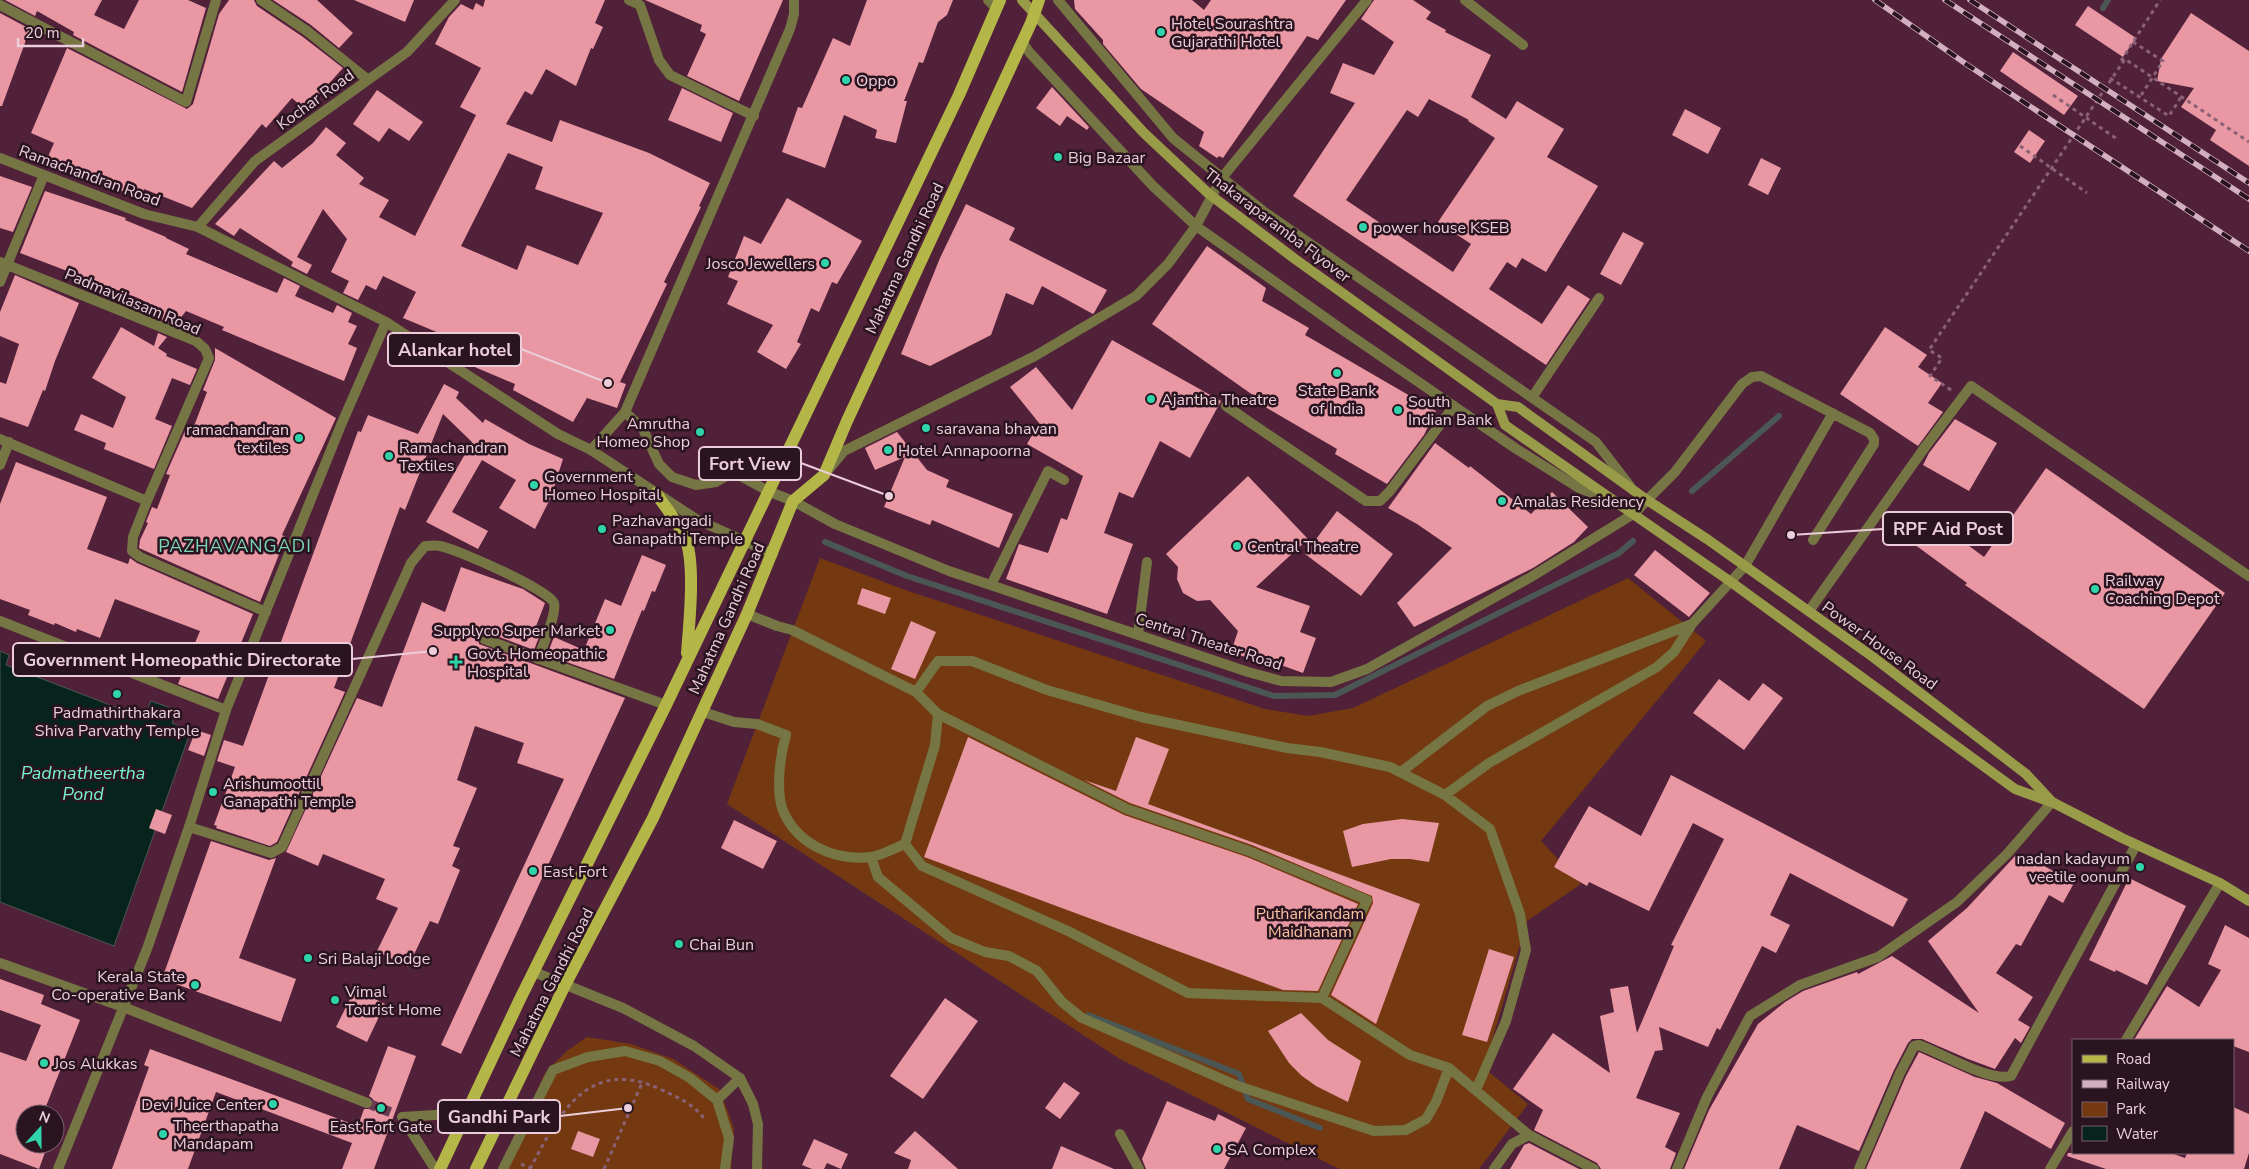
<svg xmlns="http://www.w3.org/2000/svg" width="2249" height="1169" font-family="'Nunito Sans',sans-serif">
<rect width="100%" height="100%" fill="#51213a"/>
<path fill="#743911" d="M820,558L908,591L1265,709L1308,716L1353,708L1628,578L1706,641L1541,841L1581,884L1527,921L1484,1068L1528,1104L1479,1169H1339L1120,1059L727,804Z
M587,1037L631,1044L673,1059L719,1089L734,1128L731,1169H502L545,1073L567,1051Z"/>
<path fill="#06241b" stroke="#4b5754" d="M0,651L9,655L6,665L144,718L151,701L176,710L172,723L191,730L114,946L0,902Z"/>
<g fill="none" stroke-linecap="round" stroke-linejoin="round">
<path stroke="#4b5754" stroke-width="6" d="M2103,8L2108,0
M1692,491L1779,416
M825,542L907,576L1274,696L1335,695L1619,553L1633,541
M1088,1015L1239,1074L1248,1099L1320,1128"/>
</g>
<path fill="#e897a3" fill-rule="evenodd" d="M5,0H102L94,15L124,29L139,0H188L206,8L182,92L73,35L74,32L37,11L35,16Z
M229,0H254L257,6L303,37L343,68L305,110L292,98L266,128L262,124L192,208L144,189L143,192L137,190L134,196L47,159L54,143L31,133L67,48L187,109L193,104L219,14Z
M273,0H317L353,33L339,48L311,25Z
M354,0H414L405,22Z
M485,0H605L595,23L603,27L593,49L591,48L576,86L546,69L532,95L525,91L506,124L552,142L560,120L649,153L710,183L699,206L701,207L664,282L667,284L620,382L626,384L617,408L587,398L573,422L513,390L515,384L470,365L472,361L446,349L451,338L403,318L416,292L383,276L376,290L366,285L358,300L343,293L349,281L331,272L347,239L323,209L297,257L312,265L307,274L291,266L293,262L240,228L234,236L215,224L274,161L282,168L313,143L326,127L346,143L336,155L364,178L359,184L389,200L379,217L415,236L476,115L460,107L481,68L435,44L449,17L461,4L473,10L476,3L483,7ZM508,153L543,167L535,189L603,213L578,265L527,245L517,270L461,246Z
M645,0H783L739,101L687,76L706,34L700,31L702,25Z
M867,0H953L947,15L938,22L923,63L919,62L904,101H907L896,143L875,138L877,130L844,115L825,168L782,152L798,107L802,108L833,38L850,46Z
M1074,0H1192L1204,10L1211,0H1346L1318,40L1307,36L1223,158L1219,156L1217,158L1199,146L1204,132L1141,89L1103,44V40L1075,9Z
M1374,0H1413L1431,12L1426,19L1446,30L1445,32L1491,55L1471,97L1506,119L1517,101L1564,129L1547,157L1598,186L1546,272L1522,258L1516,268L1507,262L1489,289L1542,324L1568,285L1590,299L1546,365L1293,196L1355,103L1330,93L1343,63L1374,75L1394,42L1361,19ZM1429,99L1469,120L1468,121L1495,138L1438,222L1471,244L1453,272L1346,200L1407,110L1418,117Z
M2088,6L2136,38L2123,57L2075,25Z
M0,13L30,29L2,106H0Z
M2191,13L2249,51V166L2210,140L2216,130L2181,107L2194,88L2157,81L2161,59Z
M2013,52L2078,96L2064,115L2000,71Z
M1052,87L1089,127L1087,130L1067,116L1060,126L1036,108Z
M682,88L733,113L721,142L668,120Z
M377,90L423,122L409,141L389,128L379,142L353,124Z
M1685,109L1721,128L1708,154L1672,135Z
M2029,130L2045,141L2030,163L2014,152Z
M1761,158L1781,168L1768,195L1748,185Z
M0,176L32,187L13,232L0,228Z
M45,191L126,218L125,220L166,237V238L189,249L186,254L277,293L284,278L300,286L295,296L333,313L337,305L352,313L348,322L357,326L348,344L357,348L344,381L222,330L224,327L186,311L175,325L162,320L164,311L138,298L20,253Z
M787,198L862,241L837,284L832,282L819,312L811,308L797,342L801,344L786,369L757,352L773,325L727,304L738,281L728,277L744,236L761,244Z
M966,204L1015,228L1009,240L1107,290L1094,313L1093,314L1042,286L1033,305L1006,293L991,335L930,366L901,354L940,258Z
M1623,232L1644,243L1621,285L1600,274Z
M1207,246L1266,288L1262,301L1309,328L1305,335L1436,411L1424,435L1387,484L1335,454L1337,449L1255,401L1257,398L1152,324Z
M15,275L79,303L55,361L45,391L43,390L28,427L0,417V382L6,384L19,344L0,336V312Z
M121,327L154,346L158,333L167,337L158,348L167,354L166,356L197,369L190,385L172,378L155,419L172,426L154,469L104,449L106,443L74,430L81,414L113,428L126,397L92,378Z
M1885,327L1927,355L1918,367L1942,383L1928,403L1943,412L1918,446L1840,394Z
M1112,340L1221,401L1190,458L1160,441L1133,498L1119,492L1104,533L1133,544L1107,614L1006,579L1019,544L1048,553L1061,518L1067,520L1083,476L1027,444L1039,423L1010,387L1036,367L1072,410Z
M215,348L336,418L282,535L286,537L260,602L139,548L140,540L148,523L146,522L152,507L157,509L170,475L166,474L185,431L191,434L207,392L203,390L215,360Z
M444,384L459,392L456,398L483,423L485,419L529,444L563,459L551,497L535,529L499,508L516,480L482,460L452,512L488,531L478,549L426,522L472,442L443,414L405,510L400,507L334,688L345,692L277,842L270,846L216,828L217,826L214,825L235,767L217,761L224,740L243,746L358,431L361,432L368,415L418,434Z
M1955,419L1997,443L1969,491L1923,465L1929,453Z
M897,432L927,470L949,480L946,487L1013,514L999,548L932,520L930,525L884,507L905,457L875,470L865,448Z
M1435,443L1469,468L1470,466L1531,514L1552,492L1588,527L1574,542L1533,568L1414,627L1397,603L1452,548L1417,524L1388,508Z
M16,462L107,497L87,549L128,564L130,558L137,563L253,614L218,699L178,684L200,631L115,599L100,638L77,629L76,632L55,623L54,625L28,615L30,610L0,599V504Z
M2046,468L2225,593L2144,709L1965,585L1967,583L1903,536L1915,520L1951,545L1957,537L1984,557Z
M1248,476L1308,539L1256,587L1310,606L1300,632L1316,638L1303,673L1278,664L1277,668L1231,652L1238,631L1210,600L1197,601L1183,593L1177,579L1178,567L1166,554Z
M1337,511L1393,554L1361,596L1305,554Z
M1655,550L1710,593L1689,617L1634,575Z
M642,555L666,565L655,592L652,591L644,611L642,610L614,679L547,655L554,637L584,650L605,599L621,606Z
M461,567L523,589L545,603L535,629L541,632L534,650L486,632L478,636L479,644L625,698L461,1054L441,1045L564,779L517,763L524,743L475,726L457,780L477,788L453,846L460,848L452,866L460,870L438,924L430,921L408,967L377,951L398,908L376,899L385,879L323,854L318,866L286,852L357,698L382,707L422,602L445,612Z
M862,588L891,598L885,614L857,604Z
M911,621L936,632L915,679L891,669Z
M1719,679L1749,701L1763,683L1783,698L1744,750L1693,713Z
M196,730L211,735L204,756L188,750Z
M968,737L1124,815L1247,857L1358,904L1318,991L1283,990L924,857Z
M1136,737L1169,749L1148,804L1420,904L1376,1024L1331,995L1373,903L1372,896L1252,845L1130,803L1084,780L1116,791Z
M1671,775L1908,899L1893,927L1790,873L1770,915L1790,925L1776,953L1762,946L1720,1030L1717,1028L1708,1047L1659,1027L1663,1050L1655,1051L1636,1098L1680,1113L1665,1147L1676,1153L1670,1169H1601L1597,1163L1534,1130L1543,1110L1513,1089L1553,1033L1610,1073L1600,1016L1614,1012L1610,989L1628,986L1637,1033L1674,946L1671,945L1724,839L1693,823L1649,911L1589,882L1587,886L1554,867L1589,806L1641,836Z
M156,809L172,815L165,834L149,828Z
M1402,819L1439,823L1429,862L1410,859H1391L1352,867L1343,831L1363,824Z
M734,820L777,841L763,869L721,848Z
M211,841L269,860L276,858L239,958L296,979L281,1022L162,979Z
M2016,855L2030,863L2032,859L2074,883L2063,903L2049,895L2021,946L2016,944L1996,973L2033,997L2018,1020L2030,1027L2021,1043L2015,1038L1995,1069L1968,1059L1922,1039H1912L1908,1043L1894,1070L1859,1151L1797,1125L1779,1169H1684L1709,1110L1758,1024L1785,1002L1803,991L1857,972L1858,974L1892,956L1979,1013L1928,941L1967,908Z
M2129,878L2186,906L2147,985L2116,970L2115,972L2089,960Z
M2225,925L2249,938V1052L2233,1046V1040H2134L2167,986L2199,1007L2221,970L2208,964Z
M1489,949L1514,957L1487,1042L1462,1035Z
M0,979L44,995L41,1004L80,1020L43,1114H25V1144H48L39,1169L0,1154V1052L26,1061L41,1025L0,1010Z
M355,989L385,1004L367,1042L336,1027Z
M945,998L978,1021L923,1099L890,1076Z
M1301,1013L1328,1040L1361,1061L1348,1102L1316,1086L1302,1076L1289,1063L1268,1031Z
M388,1046L416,1056L374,1169H342L352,1143L216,1092L188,1169H112L149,1067L144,1065L150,1049L358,1126L364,1109H371L374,1105L373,1099L369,1096Z
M1919,1052L1975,1077L1997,1083L2065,1123L2051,1149L1985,1111L1960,1169H1866L1906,1076Z
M1064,1082L1080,1093L1060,1119L1045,1108Z
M1167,1101L1215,1121L1218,1114L1246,1128L1224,1169H1146L1142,1159Z
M2233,1107L2249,1114V1153L2244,1169H2106L2067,1156L2068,1153H2171L2185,1158L2187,1153H2233Z
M578,1131L600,1139L593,1157L571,1149Z
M915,1131L958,1169H908L911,1160L894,1153Z
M814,1139L848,1154L841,1169L827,1163L824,1169H812L802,1165Z
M1529,1143L1579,1169H1510L1524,1145Z
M1061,1146L1114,1169H1052Z"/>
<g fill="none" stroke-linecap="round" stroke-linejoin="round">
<path stroke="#683b52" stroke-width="10" stroke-dasharray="10 5" stroke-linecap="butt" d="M367,1103L395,1114"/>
<path stroke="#8b6176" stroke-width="3" stroke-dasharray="4 4" stroke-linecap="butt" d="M2133,42L2163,61L2140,97
M2121,61L2160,0
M2110,78L2169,116L2181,97
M2053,95L2117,139
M2020,146L2087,193
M1951,390L1930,376L1942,358L1929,350L2125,59L2249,142
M521,1164L533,1169
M530,1169C559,1113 589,1055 662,1090C679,1098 694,1104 705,1120
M604,1169L643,1081"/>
<path stroke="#757644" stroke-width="10" d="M1465,0L1523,45
M1533,396L1599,298
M1226,406L1366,501H1380L1390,491L1454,406
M1647,500L1675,472L1742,384L1752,377L1761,376L1870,433L1874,439V444L1813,540
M991,585L1048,471L1064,480
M1809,611L1925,447L1971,386L2249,576
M747,614L777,626L792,630L916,692L938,714L1127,809L1249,851L1367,900L1322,998
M1138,634L1147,562
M484,639L666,705
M916,692L938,661H972L1047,690L1141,717L1287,748L1320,752L1390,767L1445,795L1490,829L1520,914L1526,950L1506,1021L1476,1090
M703,712L734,722L757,724L786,735C780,755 775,794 784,813C799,845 835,861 870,857C881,856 894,848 905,844
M938,714L935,745L905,844L922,866L1068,931L1188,993L1322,998L1410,1055L1449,1068L1529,1135L1594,1169
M1401,772L1487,706L1518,691L1692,624L1745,566L1833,413
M1445,795L1489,763L1657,667L1674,652L1692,624
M189,827L271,853L282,847L411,563L425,546C430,546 435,545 440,546C457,549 549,590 554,603C557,614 542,647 538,659
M871,857L878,877L951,938L985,952L1009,956L1037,971L1062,1002L1082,1018L1238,1086L1374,1131L1406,1130L1426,1119L1436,1102L1449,1068
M717,1100L740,1078
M1120,1134L1139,1169
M503,1169L553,1070L588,1057L625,1051L660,1061L690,1078L717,1100L729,1138L725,1169"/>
<path stroke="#757644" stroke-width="10" d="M0,963L123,1007"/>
<path stroke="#757644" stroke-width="10" d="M261,0L307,31L367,79
M629,0L640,5L659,60L670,75L754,116
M0,5L186,102L216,0
M198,227L255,161L407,52L455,0
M0,262L196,341L205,349L209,358L147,501L133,537L132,551L140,557L266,612
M0,282L44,175
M625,412L643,429L659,464L672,477L696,485L716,482L730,474L739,475L768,491
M0,439L147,501
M591,450L625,412L790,29L794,14V0
M0,465L9,442
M829,469L844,451L1035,356L1136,296L1168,264L1196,226L1221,179L1367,0
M0,621L226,710
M2126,1040L2220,883
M1494,1169L1512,1144L1529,1135
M1859,1169L1900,1073L1914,1046L1919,1045C1941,1053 1989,1082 2011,1076L2136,845
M2050,1169L2073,1131"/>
<path stroke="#757644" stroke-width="10" d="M988,0L997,9
M1058,0L1173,138L1263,211L1596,442L1630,486
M1022,42L1030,53L1153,186L1196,226L1347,333L1515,448L1579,488L1608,499
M0,158L144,214L198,227L386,322L558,434L591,450L696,519L773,554
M768,491L793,501L835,524L949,571L1248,672L1281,681L1331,682L1367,669L1531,577L1635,513L1647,500
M534,972L623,1008L694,1046L740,1078L753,1104L758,1124L757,1169
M123,1007L367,1103
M58,1169L147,949L189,827L226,710L341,425L386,322
M435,1169L402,1117L467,1113
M1677,1169L1707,1097L1750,1016L1800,985L1878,957L1957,902L2007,854L2052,802"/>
<path stroke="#989b47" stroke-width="10" d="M1022,0L1144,133L1209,194L1295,259L1497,404L1518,407L1647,500L1707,539L1873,657L2026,774L2052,802L2122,838L2220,883L2249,901
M1497,404L1505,425L1731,582L2015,789L2051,802"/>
<path stroke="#b4b747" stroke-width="12" d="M656,493C665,507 678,522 685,538C696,562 689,626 687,653
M440,1169L520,999L666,705L959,95L1000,0
M476,1169L565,985L653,818L747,614L793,501L824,475L847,421L1031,23L1039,0"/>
<g stroke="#d2b0bf" stroke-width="5.5">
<path id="rail" d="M1875,0L1966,64L2249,251
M1945,0L2249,199
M1970,0L2249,183"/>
</g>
<use href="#rail" stroke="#2a141f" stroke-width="4" stroke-dasharray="11" stroke-linecap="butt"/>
</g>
<g fill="#2fd4aa" stroke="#2a141f" stroke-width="2">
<circle cx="1161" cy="32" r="5"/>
<circle cx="846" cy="80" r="5"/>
<circle cx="1058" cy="157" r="5"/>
<circle cx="1363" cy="227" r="5"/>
<circle cx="825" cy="263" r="5"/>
<circle cx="1337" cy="373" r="5"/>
<circle cx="1151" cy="399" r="5"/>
<circle cx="1398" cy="410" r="5"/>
<circle cx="926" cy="428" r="5"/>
<circle cx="700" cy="432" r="5"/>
<circle cx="299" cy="438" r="5"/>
<circle cx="888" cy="450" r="5"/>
<circle cx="389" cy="456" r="5"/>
<circle cx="534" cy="485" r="5"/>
<circle cx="1502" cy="501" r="5"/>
<circle cx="602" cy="529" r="5"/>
<circle cx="1237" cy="546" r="5"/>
<circle cx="2095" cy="589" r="5"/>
<circle cx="610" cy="630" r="5"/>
<path d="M453.5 654.5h5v5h5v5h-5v5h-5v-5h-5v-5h5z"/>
<circle cx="117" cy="694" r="5"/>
<circle cx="213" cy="792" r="5"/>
<circle cx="2140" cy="867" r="5"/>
<circle cx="533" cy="871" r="5"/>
<circle cx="679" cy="944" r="5"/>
<circle cx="308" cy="958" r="5"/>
<circle cx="195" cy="985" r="5"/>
<circle cx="335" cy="1000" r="5"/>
<circle cx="44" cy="1063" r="5"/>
<circle cx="273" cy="1104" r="5"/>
<circle cx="381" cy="1108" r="5"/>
<circle cx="163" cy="1134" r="5"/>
<circle cx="1217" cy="1149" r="5"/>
</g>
<g text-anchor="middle" stroke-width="5" stroke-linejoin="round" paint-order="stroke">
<g font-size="16" fill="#eccdda" stroke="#2a141f" text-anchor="start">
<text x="1171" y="29">Hotel Sourashtra<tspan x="1171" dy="18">Gujarathi Hotel</tspan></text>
<text x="856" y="86">Oppo</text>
<text x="1068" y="163">Big Bazaar</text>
<text x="1373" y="233">power house KSEB</text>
<text x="815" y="269" text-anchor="end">Josco Jewellers</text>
<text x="1337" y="396" text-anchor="middle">State Bank<tspan x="1337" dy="18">of India</tspan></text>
<text x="1161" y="405">Ajantha Theatre</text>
<text x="1408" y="407">South<tspan x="1408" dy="18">Indian Bank</tspan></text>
<text x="690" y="429" text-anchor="end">Amrutha<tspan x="690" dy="18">Homeo Shop</tspan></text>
<text x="936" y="434">saravana bhavan</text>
<text x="289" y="435" text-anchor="end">ramachandran<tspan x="289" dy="18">textiles</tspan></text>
<text x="399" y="453">Ramachandran<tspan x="399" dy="18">Textiles</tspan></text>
<text x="898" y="456">Hotel Annapoorna</text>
<text x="544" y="482">Government<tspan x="544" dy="18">Homeo Hospital</tspan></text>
<text x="1512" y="507">Amalas Residency</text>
<text x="612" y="526">Pazhavangadi<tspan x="612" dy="18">Ganapathi Temple</tspan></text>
<text x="1247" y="552">Central Theatre</text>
<text x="2105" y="586">Railway<tspan x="2105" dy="18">Coaching Depot</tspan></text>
<text x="600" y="636" text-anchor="end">Supplyco Super Market</text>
<text x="467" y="659">Govt. Homeopathic<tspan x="467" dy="18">Hospital</tspan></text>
<text x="117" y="718" text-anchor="middle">Padmathirthakara<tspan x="117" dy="18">Shiva Parvathy Temple</tspan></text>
<text x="223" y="789">Arishumoottil<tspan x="223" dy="18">Ganapathi Temple</tspan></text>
<text x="2130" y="864" text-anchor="end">nadan kadayum<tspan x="2130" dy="18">veetile oonum</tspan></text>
<text x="543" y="877">East Fort</text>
<text x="689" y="950">Chai Bun</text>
<text x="318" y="964">Sri Balaji Lodge</text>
<text x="185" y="982" text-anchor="end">Kerala State<tspan x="185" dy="18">Co-operative Bank</tspan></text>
<text x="345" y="997">Vimal<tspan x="345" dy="18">Tourist Home</tspan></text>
<text x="54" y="1069">Jos Alukkas</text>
<text x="263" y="1110" text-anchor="end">Devi Juice Center</text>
<text x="173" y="1131">Theerthapatha<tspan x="173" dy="18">Mandapam</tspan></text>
<text x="381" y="1132" text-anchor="middle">East Fort Gate</text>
<text x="1227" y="1155">SA Complex</text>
</g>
<g font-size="16" fill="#eccdda" stroke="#2a141f">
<text transform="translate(315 99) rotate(-36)" y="6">Kochar Road</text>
<text transform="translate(90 175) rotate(20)" y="6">Ramachandran Road</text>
<text transform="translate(1278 225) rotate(37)" y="6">Thakaraparamba Flyover</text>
<text transform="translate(904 258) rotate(-65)" y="6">Mahatma Gandhi Road</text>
<text transform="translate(133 301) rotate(23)" y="6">Padmavilasam Road</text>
<text transform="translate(726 618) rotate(-66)" y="6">Mahatma Gandhi Road</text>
<text transform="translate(1209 641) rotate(18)" y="6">Central Theater Road</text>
<text transform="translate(1880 645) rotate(36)" y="6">Power House Road</text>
<text transform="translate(551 982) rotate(-63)" y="6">Mahatma Gandhi Road</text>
</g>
<g font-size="16" fill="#fac2a3" stroke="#2a141f">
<text x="1310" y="919">Putharikandam<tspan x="1310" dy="18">Maidhanam</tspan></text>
</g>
<g font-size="18" letter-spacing="1" fill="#79d6b7" stroke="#2a141f">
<text x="235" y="552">PAZHAVANGADI</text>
</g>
<g font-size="18" font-style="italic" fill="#75f4cd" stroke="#2a141f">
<text x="83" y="779">Padmatheertha<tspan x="83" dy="21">Pond</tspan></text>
</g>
</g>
<path fill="none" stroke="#eccdda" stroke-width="2" d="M608 383L521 349M889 496L801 463M1791 535L1883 529M433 651L352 659M628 1108L560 1116"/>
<g fill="#eccdda" stroke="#2a141f" stroke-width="2">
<circle cx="608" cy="383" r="5"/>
<circle cx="889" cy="496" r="5"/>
<circle cx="1791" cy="535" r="5"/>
<circle cx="433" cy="651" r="5"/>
<circle cx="628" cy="1108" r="5"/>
</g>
<g fill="#2a141f" stroke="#eccdda" stroke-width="2">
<rect x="388" y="333" width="133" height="33" rx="5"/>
<rect x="699" y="447" width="102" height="33" rx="5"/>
<rect x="1883" y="512" width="130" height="33" rx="5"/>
<rect x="13" y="643" width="339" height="33" rx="5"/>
<rect x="438" y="1100" width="122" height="33" rx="5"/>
</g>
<g font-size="18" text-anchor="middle" font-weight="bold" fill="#eccdda">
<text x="455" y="356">Alankar hotel</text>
<text x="750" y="470">Fort View</text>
<text x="1948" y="535">RPF Aid Post</text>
<text x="182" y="666">Government Homeopathic Directorate</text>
<text x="499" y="1123">Gandhi Park</text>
</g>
<rect x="2072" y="1039" width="162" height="115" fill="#2a141f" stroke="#785e6a"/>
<rect x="2082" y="1055" width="25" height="8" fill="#b4b747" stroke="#785e6a"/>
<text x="2116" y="1064" font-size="15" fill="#eccdda">Road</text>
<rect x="2082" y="1080" width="25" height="8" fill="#d2b0bf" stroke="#785e6a"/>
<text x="2116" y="1089" font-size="15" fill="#eccdda">Railway</text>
<rect x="2082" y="1102" width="25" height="15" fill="#743911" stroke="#785e6a"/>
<text x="2116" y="1114" font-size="15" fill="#eccdda">Park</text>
<rect x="2082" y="1126" width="25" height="15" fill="#06241b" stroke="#785e6a"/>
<text x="2116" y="1139" font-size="15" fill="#eccdda">Water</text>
<g transform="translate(40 1129) rotate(21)"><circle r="24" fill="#2a141f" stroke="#785e6a"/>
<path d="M0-4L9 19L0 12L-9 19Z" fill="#2fd4aa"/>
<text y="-8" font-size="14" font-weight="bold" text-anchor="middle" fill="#eccdda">N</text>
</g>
<path d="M18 38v8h65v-8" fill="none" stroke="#eccdda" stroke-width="2.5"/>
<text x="25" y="38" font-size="15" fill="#eccdda" stroke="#2a141f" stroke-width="4" paint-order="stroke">20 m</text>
</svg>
